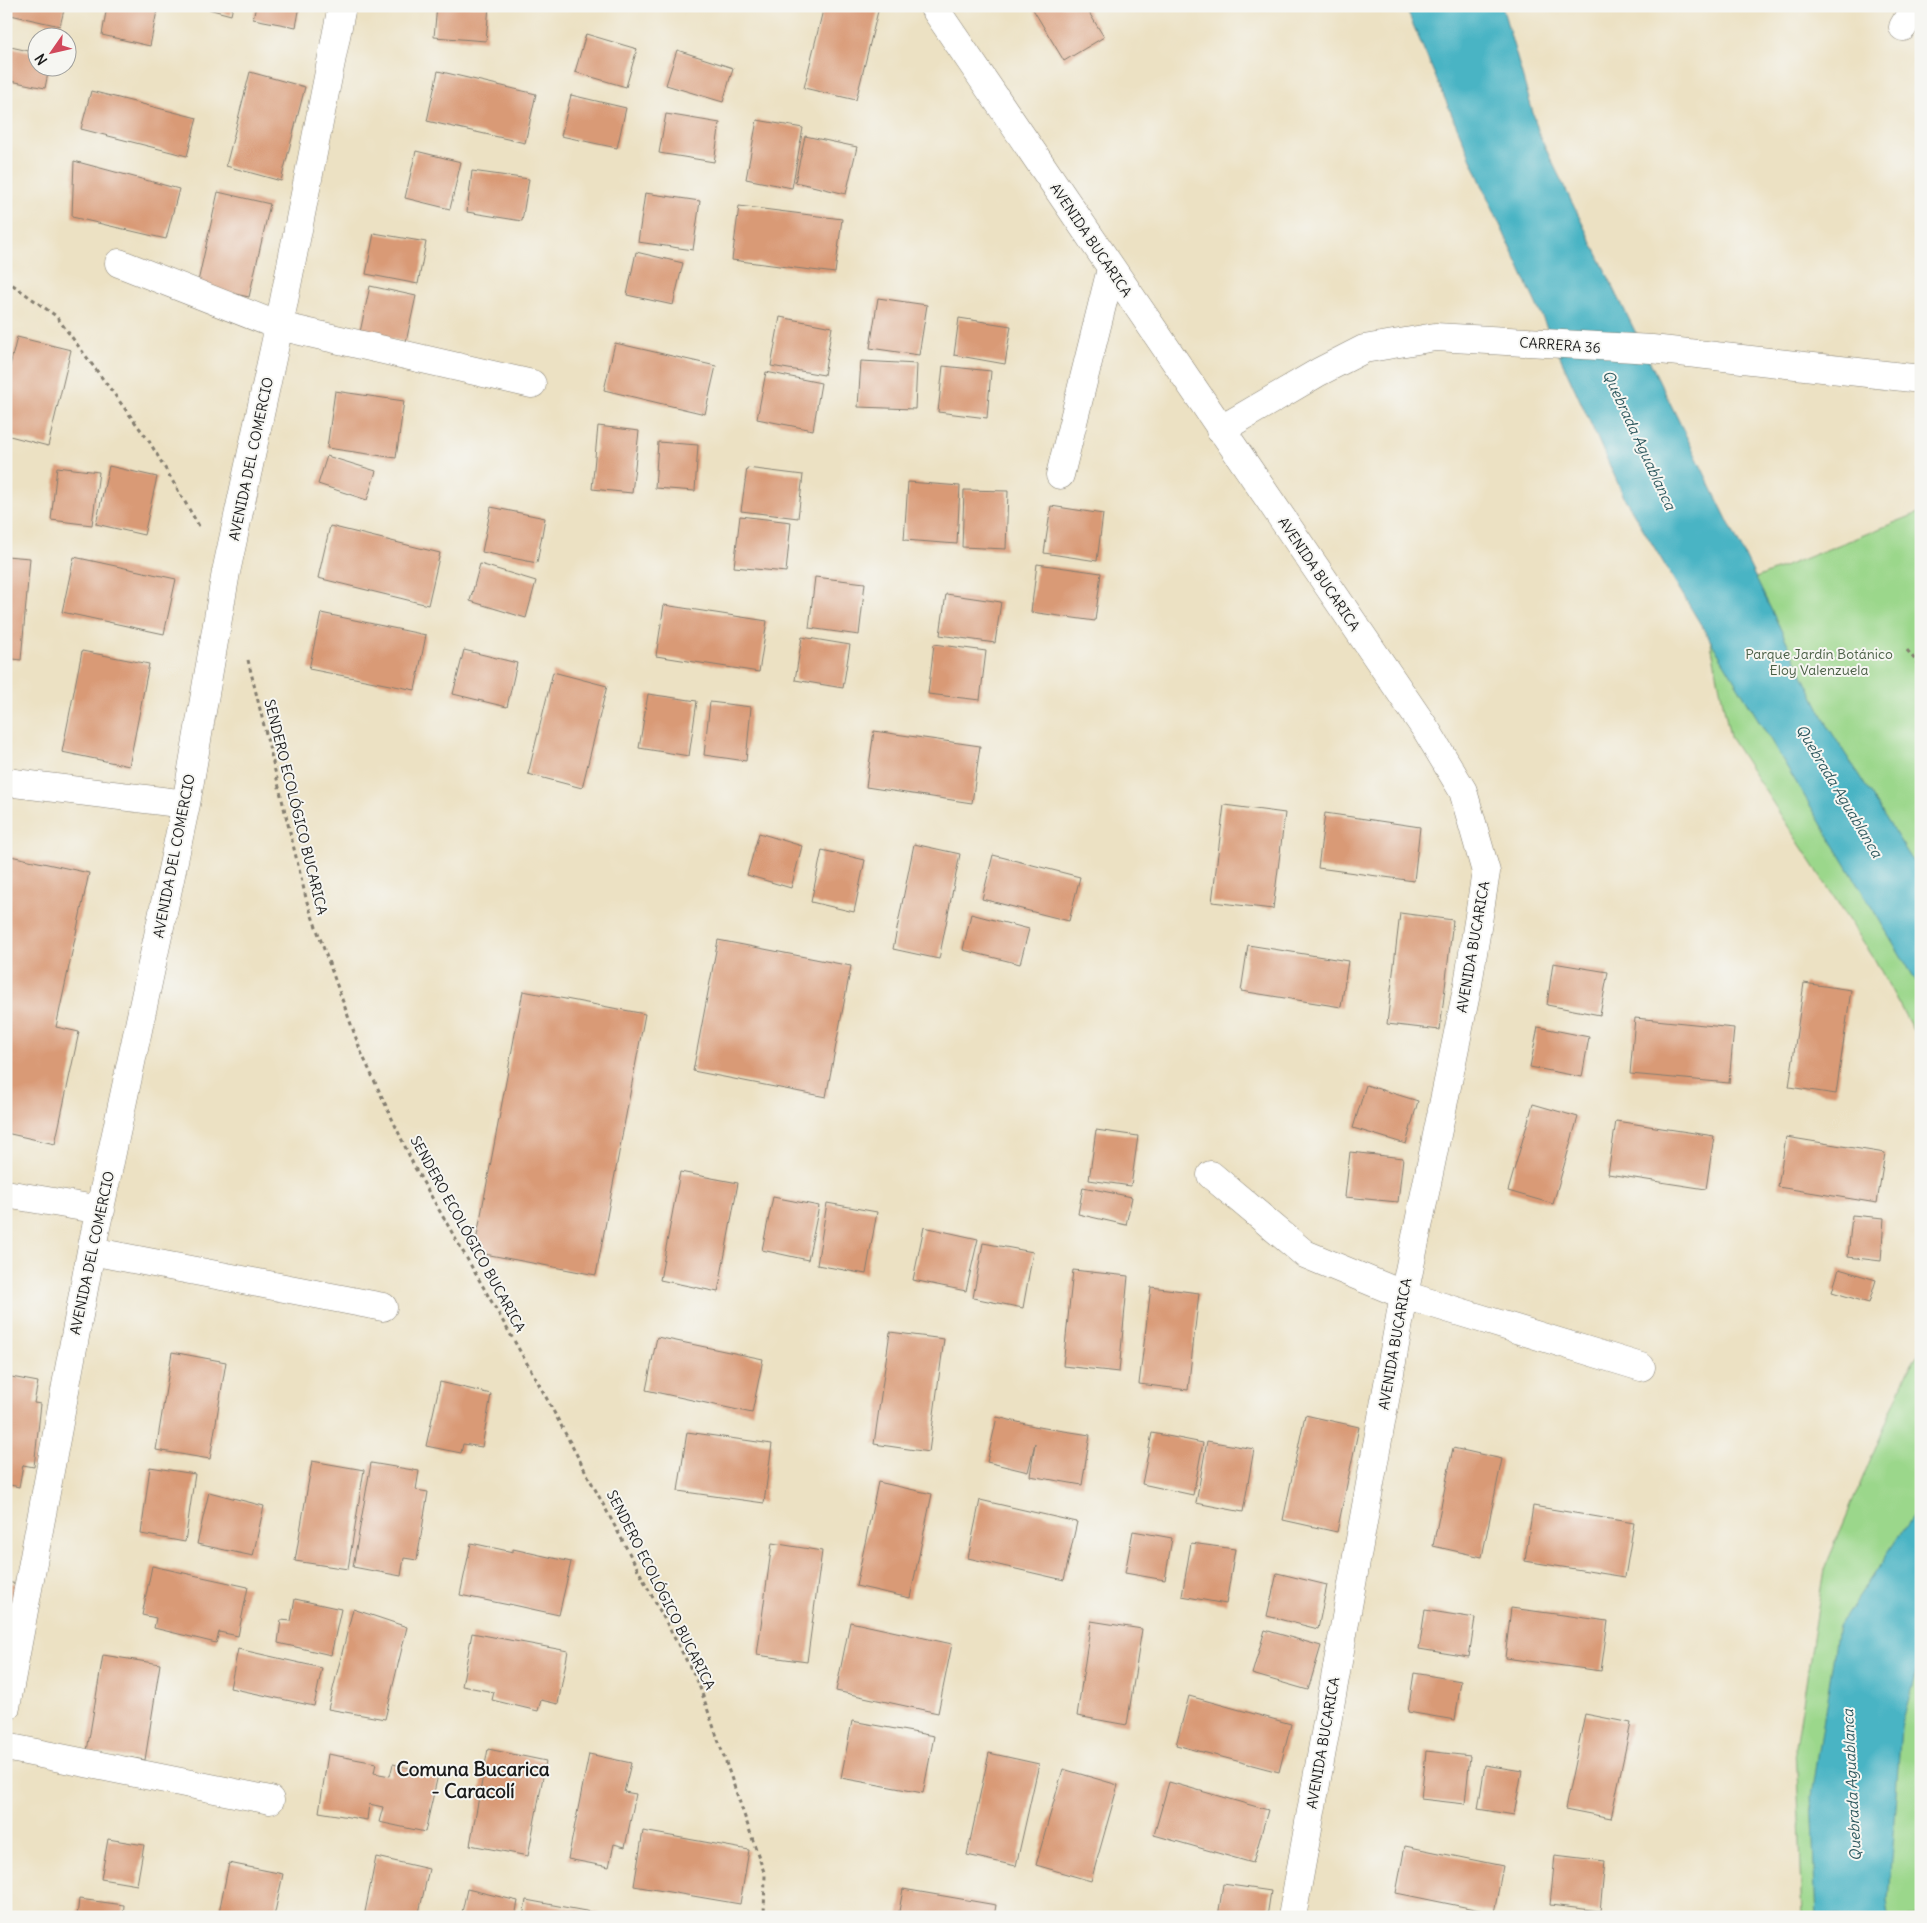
<svg xmlns="http://www.w3.org/2000/svg" width="1927" height="1923" font-family="Delius,sans-serif">
<rect width="100%" height="100%" fill="#f6f6f2"/>
<filter id="ink" filterUnits="userSpaceOnUse"><feTurbulence type="fractalNoise" baseFrequency=".02" numOctaves="2"/><feDisplacementMap in="SourceGraphic" scale="10" xChannelSelector="R" yChannelSelector="G"/><feConvolveMatrix kernelMatrix="1 2 1 2 8 2 1 2 1" color-interpolation-filters="sRGB"/></filter>
<filter id="wash" filterUnits="userSpaceOnUse"><feTurbulence type="fractalNoise" baseFrequency=".0096" numOctaves="4" result="noise"/><feDisplacementMap in="SourceGraphic" scale="20" xChannelSelector="R" yChannelSelector="G"/><feGaussianBlur stdDeviation="1.12" result="paint"/><feColorMatrix in="noise" values="0 0 0 0 0 0 0 0 0 0 0 0 0 0 0 0 0 1.4 0 .05"/><feComposite in="paint" operator="in"/></filter>
<g filter="url(#wash)">
<rect width="100%" height="100%" fill="#ece1c3"/>
<path fill="#9bd78b" stroke="#5c7a54" d="M1921,512V1045L1875,960L1730,737L1710,639L1722,597L1756,578Z
M1921,1350V1917H1803L1796,1746L1824,1570L1908,1370Z"/>
<path fill="#48b4c4" stroke="#326870" d="M1405,6H1502L1540,137L1829,728L1921,874V989L1625,499L1486,194Z
M1921,1503V1653L1901,1728L1888,1900L1890,1917H1817L1812,1796L1838,1627Z"/>
<g id="blocks">
<path fill="#d99a76" d="M6,6H65L60,26L6,14Z
M107,6H158L150,46L102,35Z
M197,6H233L231,15Z
M256,6H300L296,27L253,19Z
M437,6H489L486,41L434,37Z
M824,6L879,7L856,100L804,88Z
M1031,6H1085L1104,37L1064,61Z
M586,34L637,49L626,87L575,72Z
M6,46L38,53V68H49L45,88L6,80Z
M677,50L733,68L723,102L666,85Z
M438,71L536,94L525,143L427,121Z
M250,72L305,87L281,181L226,166Z
M91,91L197,118L187,156L81,129Z
M571,95L626,108L617,148L561,136Z
M666,114L720,123L714,162L659,153Z
M757,120L803,128L792,188L746,179Z
M805,136L857,147L846,194L795,182Z
M416,151L461,162L450,209L405,198Z
M74,161L179,189L166,239L72,217Z
M472,171L529,179L522,221L467,212Z
M218,192L270,204L249,297L197,286Z
M645,193L700,201L693,250L638,242Z
M739,206L842,219L835,273L732,260Z
M374,233L426,242L418,284L366,274Z
M636,252L683,263L673,305L627,295Z
M370,286L416,296L406,342L360,332Z
M878,298L927,305L919,355L870,348Z
M780,317L832,327L824,375L771,366Z
M959,318L1011,326L1005,364L954,355Z
M17,337L71,350L48,446L6,435V382Z
M615,343L716,366L705,414L604,390Z
M861,361L917,364L915,409L858,407Z
M943,366L991,371L987,418L938,412Z
M766,372L821,383L813,430L757,419Z
M335,391L404,401L396,458L327,448Z
M598,426L639,431L632,493L592,489Z
M658,442L698,445L695,491L655,488Z
M327,456L376,471L367,500L318,484Z
M109,466L157,477L144,535L96,524Z
M57,467L99,472L92,525L51,520Z
M747,468L803,475L798,518L741,511Z
M908,482L960,486L957,544L904,540Z
M964,490L1008,491L1006,549L962,547Z
M1051,506L1103,514L1097,561L1044,553Z
M491,507L545,518L537,563L482,552Z
M740,516L791,522L786,572L734,567Z
M330,526L440,553L428,605L318,578Z
M6,556L30,558L21,660L6,658Z
M74,557L176,579L164,634L62,612Z
M480,564L536,581L526,618L470,601Z
M1037,564L1101,573L1095,621L1031,612Z
M815,577L865,583L859,635L809,628Z
M946,594L1001,602L995,643L940,635Z
M664,605L767,621L759,672L656,656Z
M321,613L426,635L415,690L309,669Z
M802,637L850,645L843,688L795,680Z
M934,644L986,651L980,700L928,694Z
M464,650L517,663L507,707L453,694Z
M82,651L149,664L129,766L62,752Z
M553,672L607,686L582,788L528,774Z
M648,694L697,701L689,756L639,748Z
M710,702L751,707L746,761L704,755Z
M874,731L980,746L972,803L866,787Z
M1224,805L1285,813L1273,909L1212,902Z
M1325,813L1420,827L1414,881L1318,868Z
M759,833L802,846L791,888L747,875Z
M914,844L960,854L939,959L893,949Z
M822,850L865,860L854,912L811,902Z
M6,855L89,873L56,1027L79,1032L55,1144L6,1133Z
M993,855L1080,877L1069,921L982,899Z
M1400,913L1453,920L1440,1030L1387,1024Z
M971,914L1029,929L1020,964L963,950Z
M718,940L851,966L826,1097L693,1071Z
M1248,945L1348,961L1341,1007L1241,991Z
M1553,963L1608,972L1600,1015L1547,1005Z
M1804,983L1851,990L1836,1094L1789,1087Z
M523,991L645,1014L596,1275L474,1252Z
M1635,1018L1734,1028L1729,1083L1630,1074Z
M1538,1027L1589,1037L1582,1077L1530,1067Z
M1366,1085L1418,1101L1406,1144L1353,1128Z
M1533,1104L1578,1117L1553,1204L1508,1191Z
M1616,1121L1714,1136L1706,1189L1608,1174Z
M1096,1130L1138,1136L1131,1186L1089,1180Z
M1786,1137L1885,1153L1877,1203L1778,1187Z
M1350,1152L1403,1158L1398,1202L1345,1197Z
M680,1172L738,1183L718,1292L660,1280Z
M1083,1187L1132,1197L1126,1225L1078,1214Z
M773,1197L819,1206L808,1260L762,1250Z
M827,1203L877,1212L866,1274L817,1265Z
M1852,1215L1884,1218L1881,1261L1848,1257Z
M924,1227L978,1239L966,1291L913,1280Z
M983,1243L1033,1252L1023,1308L973,1298Z
M1839,1269L1876,1280L1869,1303L1832,1292Z
M1073,1270L1128,1276L1119,1372L1063,1366Z
M1151,1287L1199,1293L1188,1390L1139,1384Z
M890,1332L944,1339L929,1452L874,1444Z
M657,1337L763,1359L752,1413L646,1390Z
M172,1352L226,1362L210,1459L156,1450Z
M6,1376L38,1382L34,1403L41,1404L34,1467L23,1465L19,1487L6,1484Z
M440,1382L491,1394L482,1447L463,1444L461,1453L426,1446Z
M1305,1415L1359,1427L1337,1532L1283,1520Z
M997,1417L1038,1427L1090,1435L1082,1485L1030,1476L1035,1443L1028,1472L987,1462Z
M687,1432L772,1444L764,1503L678,1491Z
M1152,1433L1203,1443L1193,1495L1142,1484Z
M1207,1441L1254,1449L1243,1512L1196,1503Z
M1453,1448L1502,1459L1482,1557L1433,1546Z
M312,1461L364,1470L348,1569L295,1561Z
M371,1463L419,1471L416,1490L428,1492L417,1560L404,1558L401,1576L353,1567Z
M150,1467L195,1474L185,1542L141,1534Z
M878,1482L932,1494L910,1598L856,1586Z
M209,1492L264,1506L253,1556L197,1544Z
M980,1500L1077,1522L1064,1580L968,1558Z
M1533,1506L1634,1523L1625,1577L1525,1561Z
M1133,1531L1172,1538L1165,1580L1125,1573Z
M471,1543L513,1552V1549L571,1562L559,1615L509,1604V1605L460,1595Z
M772,1543L822,1551L807,1662L757,1655Z
M1191,1543L1235,1549L1226,1604L1182,1596Z
M152,1566L248,1587L238,1636L219,1632L216,1643L154,1628L156,1618L142,1615Z
M1277,1573L1327,1585L1318,1629L1267,1616Z
M6,1582L18,1584L15,1601L9,1600L7,1612Z
M295,1599L341,1609L331,1655L278,1643L281,1620L291,1621Z
M1511,1608L1608,1621L1601,1671L1505,1658Z
M353,1609L407,1627L385,1719L328,1709Z
M1425,1610L1475,1618L1469,1657L1419,1649Z
M1091,1621L1142,1629L1127,1725L1077,1716Z
M850,1622L952,1644L938,1713L836,1691Z
M1265,1630L1321,1646L1308,1690L1252,1674Z
M472,1633L568,1651L558,1704L541,1700L538,1711L492,1700L494,1692L462,1686Z
M238,1649L322,1668L314,1706L230,1688Z
M103,1655L160,1664L145,1760L87,1751Z
M1414,1673L1461,1681L1455,1720L1408,1712Z
M1189,1696L1291,1724L1279,1772L1176,1745Z
M1585,1714L1631,1723L1611,1818L1565,1809Z
M852,1721L934,1736L923,1793L841,1778Z
M488,1749L546,1761L528,1856L470,1845Z
M1426,1751L1470,1756L1465,1804L1421,1799Z
M989,1753L1039,1764L1016,1866L967,1855Z
M328,1754L376,1763L374,1773L390,1776L393,1764L438,1775L425,1832L379,1822L383,1807L369,1804L367,1820L319,1812Z
M589,1754L631,1763L624,1792L636,1794L625,1847L614,1844L609,1867L568,1859Z
M1485,1765L1522,1771L1514,1815L1478,1809Z
M1063,1769L1118,1785L1091,1881L1036,1865Z
M1169,1782L1268,1810L1253,1863L1154,1835Z
M643,1831L749,1850L740,1904L634,1886Z
M108,1839L144,1845L137,1885L101,1879Z
M1405,1846L1503,1866L1494,1913L1396,1893Z
M1555,1855L1605,1861L1600,1911L1550,1905Z
M376,1857L429,1869L418,1917H364Z
M229,1863L283,1874L274,1917H218Z
M1223,1884L1271,1891L1267,1917H1218Z
M467,1889L518,1901L515,1917H461Z
M903,1889L996,1905L994,1917H898Z
M79,1899L124,1905L123,1917H77Z
M526,1900L602,1914L601,1917H523Z"/>
</g>
</g>
<g filter="url(#ink)">
<use href="#blocks" fill-opacity="0" stroke="#847e70" stroke-width="1"/>
<g fill="none" stroke-linecap="round" stroke-linejoin="round">
<g stroke="#847e70" stroke-width="29">
<path id="minor" d="M1903,27L1915,6
M119,263L279,326L532,384
M1220,430L1319,372L1364,349L1435,337L1652,349L1921,379
M1060,475L1111,269
M6,782L186,804
M1211,1175L1305,1254L1404,1295L1641,1367
M6,1194L101,1210
M91,1251L383,1307
M6,1707L91,1251L186,804L226,572L279,326L342,6
M6,1747L270,1800"/>
</g>
<g stroke="#847e70" stroke-width="29">
<path id="major" d="M933,6L1427,731L1463,791L1486,872L1468,984L1404,1295L1292,1917"/>
</g>
<path stroke="#847e70" stroke-width="3" stroke-dasharray="4 4" stroke-linecap="butt" d="M6,280L56,316L149,441L199,526
M1907,650L1921,667
M248,660L307,902L361,1052L415,1168L540,1386L698,1682L765,1875L764,1917"/>
<use href="#minor" stroke="#fff" stroke-width="28"/>
<use href="#major" stroke="#fff" stroke-width="28"/>
</g>
</g>
<g text-anchor="middle" stroke-width="4" stroke-linejoin="round" paint-order="stroke">
<g font-size="14" fill="#1c1c1c" stroke="#f6f6f2">
<text transform="translate(1091 240) rotate(56)" y="5">AVENIDA BUCARICA</text>
<text transform="translate(1560 345) rotate(4)" y="5">CARRERA 36</text>
<text transform="translate(251 459) rotate(-78)" y="5">AVENIDA DEL COMERCIO</text>
<text transform="translate(1319 574) rotate(56)" y="5">AVENIDA BUCARICA</text>
<text transform="translate(296 807) rotate(76)" y="5">SENDERO ECOLÓGICO BUCARICA</text>
<text transform="translate(174 856) rotate(-79)" y="5">AVENIDA DEL COMERCIO</text>
<text transform="translate(1473 947) rotate(-80)" y="5">AVENIDA BUCARICA</text>
<text transform="translate(468 1234) rotate(61)" y="5">SENDERO ECOLÓGICO BUCARICA</text>
<text transform="translate(92 1253) rotate(-78)" y="5">AVENIDA DEL COMERCIO</text>
<text transform="translate(1395 1344) rotate(-80)" y="5">AVENIDA BUCARICA</text>
<text transform="translate(661 1590) rotate(63)" y="5">SENDERO ECOLÓGICO BUCARICA</text>
<text transform="translate(1323 1743) rotate(-80)" y="5">AVENIDA BUCARICA</text>
</g>
<g font-size="14" fill="#485d43" stroke="#f6f6f2">
<text x="1819" y="659">Parque Jardín Botánico<tspan x="1819" dy="16">Eloy Valenzuela</tspan></text>
</g>
<g font-size="15" font-style="italic" fill="#2e595f" stroke="#f6f6f2">
<text transform="translate(1639 440) rotate(65)" y="5">Quebrada Aguablanca</text>
<text transform="translate(1839 791) rotate(59)" y="5">Quebrada Aguablanca</text>
<text transform="translate(1852 1785) rotate(-93)" y="5">Quebrada Aguablanca</text>
</g>
<g font-size="19" font-weight="bold" fill="#1c1c1c" stroke="#f6f6f2">
<text x="473" y="1776">Comuna Bucarica<tspan x="473" dy="22">- Caracolí</tspan></text>
</g>
</g>
<rect width="1927" height="1923" fill="none" stroke="#f6f6f2" stroke-width="25"/>
<g transform="translate(52 52) rotate(236)"><circle r="24" fill="#f6f6f2" stroke="#9f9f9c"/>
<path d="M0-4L9 19L0 12L-9 19Z" fill="#d1495b"/>
<text y="-8" font-size="14" font-weight="bold" text-anchor="middle" fill="#1c1c1c">N</text>
</g>
</svg>
